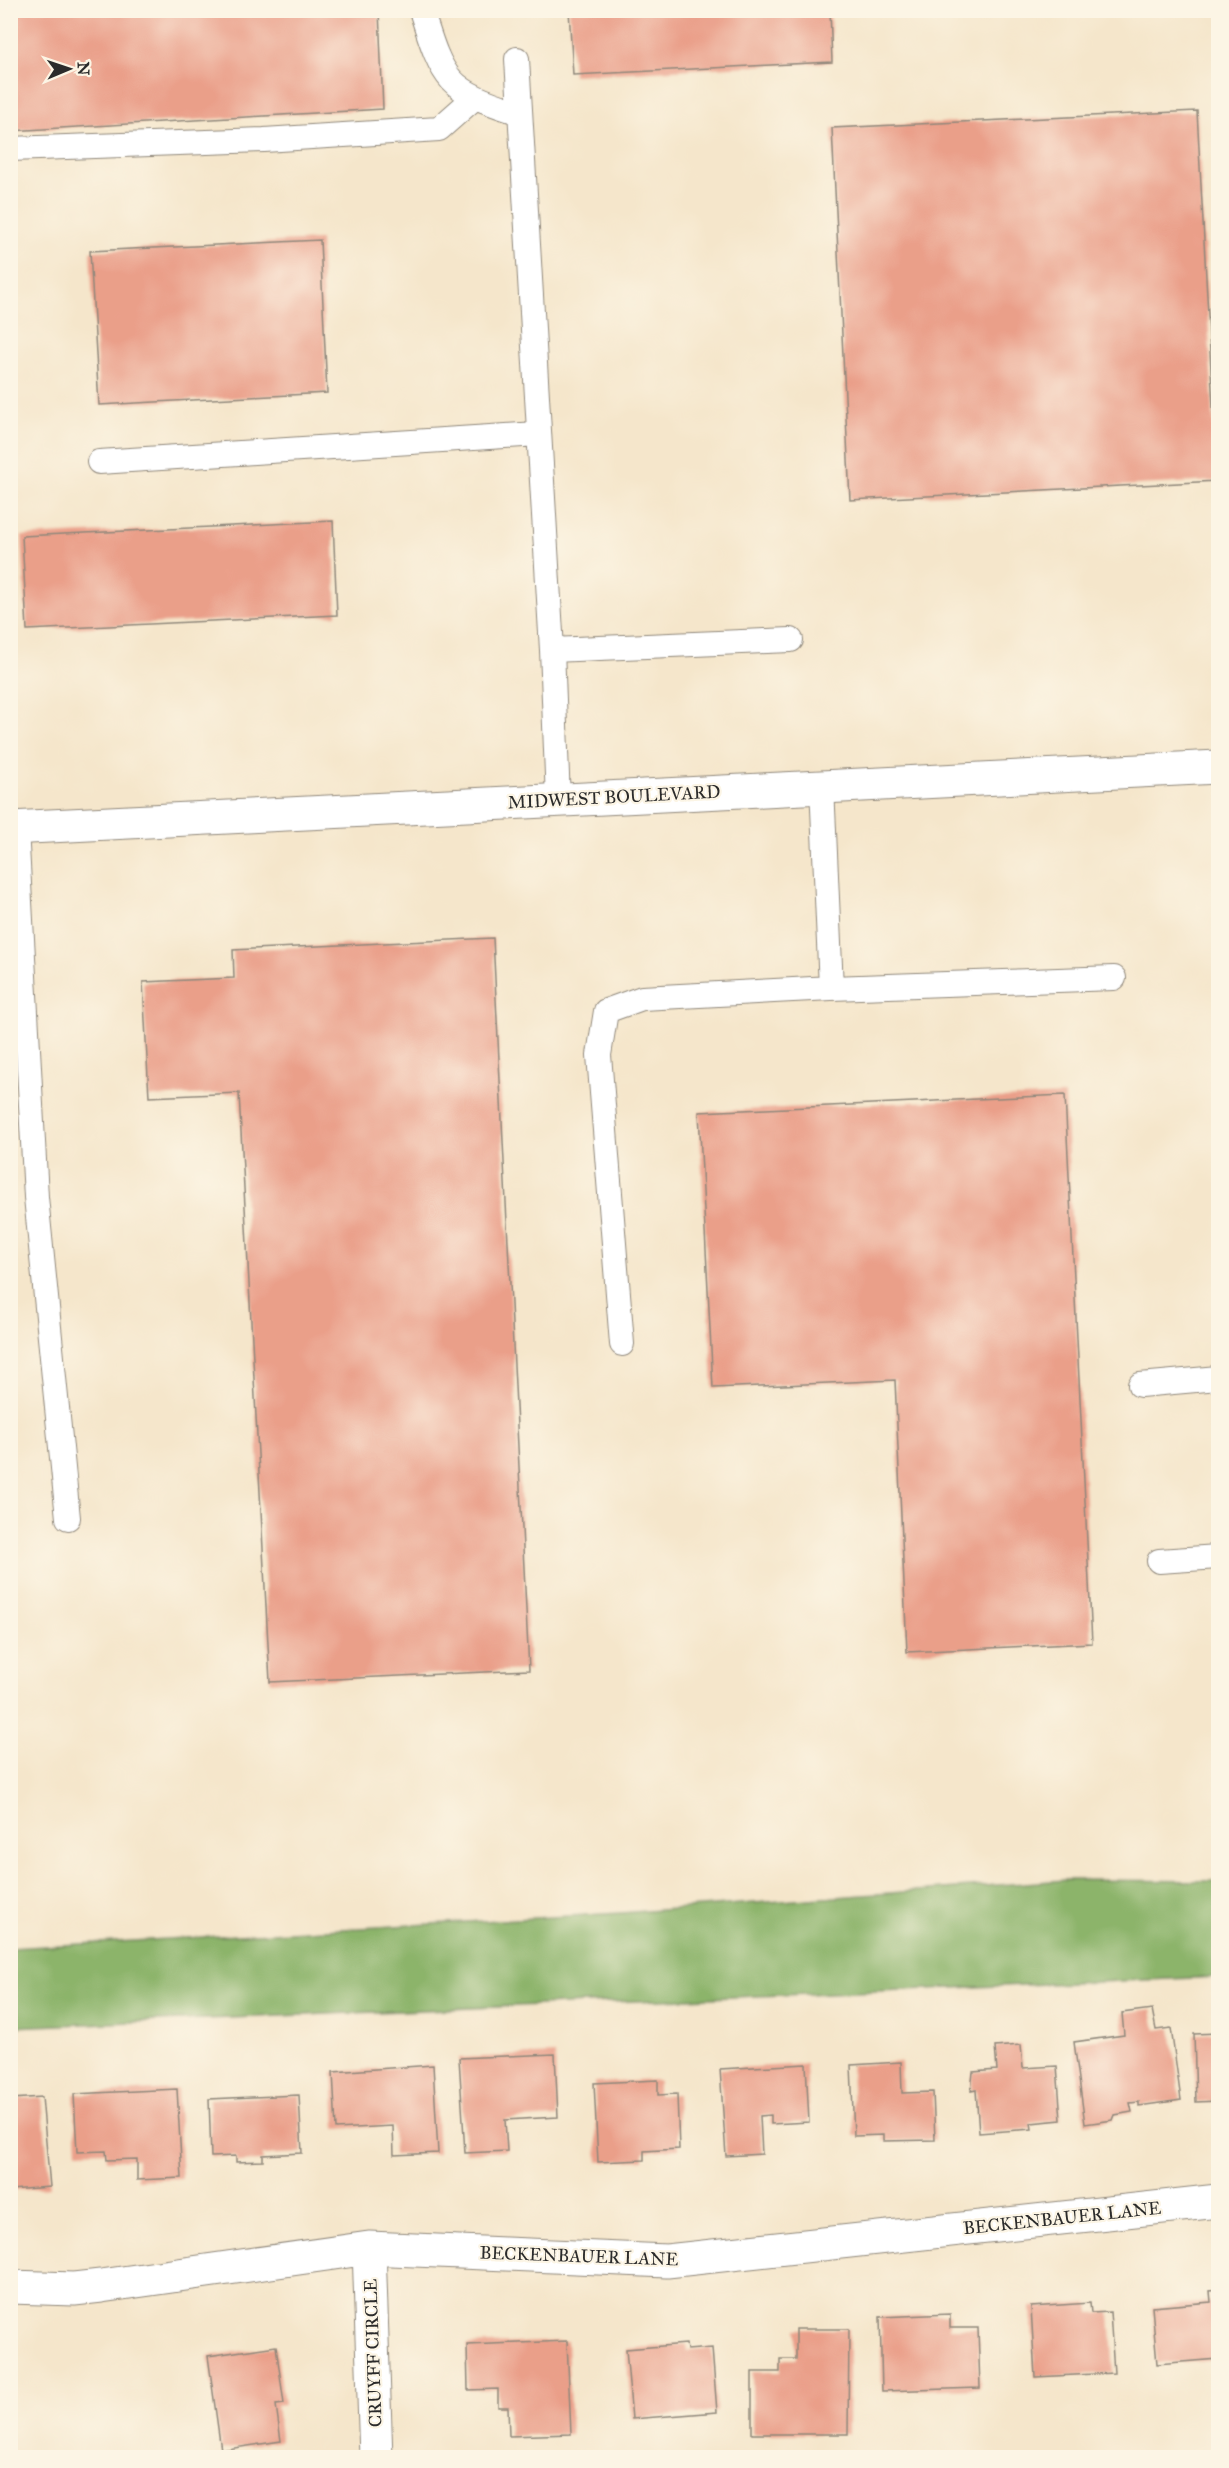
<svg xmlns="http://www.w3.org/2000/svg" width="1229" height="2468" font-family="'IM FELL Great Primer',serif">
<rect width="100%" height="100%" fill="#fcf5e5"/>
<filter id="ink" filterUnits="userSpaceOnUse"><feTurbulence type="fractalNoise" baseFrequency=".0167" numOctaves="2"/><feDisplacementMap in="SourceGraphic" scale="12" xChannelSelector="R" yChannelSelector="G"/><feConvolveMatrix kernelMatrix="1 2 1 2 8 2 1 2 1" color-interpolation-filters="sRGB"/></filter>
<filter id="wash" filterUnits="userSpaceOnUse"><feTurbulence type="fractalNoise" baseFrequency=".008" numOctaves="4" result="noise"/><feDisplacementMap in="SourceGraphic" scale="24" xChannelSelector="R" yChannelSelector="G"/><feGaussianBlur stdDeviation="1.35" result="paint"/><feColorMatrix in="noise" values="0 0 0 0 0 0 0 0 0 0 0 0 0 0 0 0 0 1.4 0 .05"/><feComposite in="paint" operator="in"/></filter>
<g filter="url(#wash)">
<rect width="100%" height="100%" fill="#f5e6cb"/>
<path fill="#8cb46b" stroke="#5c704b" stroke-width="1.5" d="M1065,1880L1218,1881V1977L11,2027V1948L621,1913Z"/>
<g id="blocks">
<path fill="#ea9f89" d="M10,10H379L383,109L10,131Z
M569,10H830L832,62L573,75Z
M1197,111L1217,481L850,500L832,128Z
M320,240L327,393L99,405L90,251Z
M333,521L337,615L27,630L22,536Z
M493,938L529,1670L270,1682L239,1093L149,1097L143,982L234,978L233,950Z
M1065,1095L1092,1643L907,1652L895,1380L713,1388L699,1112Z
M1152,2009L1156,2030L1171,2028L1181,2100L1139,2106V2102L1130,2103L1132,2112L1115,2115L1113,2120L1085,2124L1074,2042L1124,2035L1122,2013Z
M1218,2033V2101L1196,2102L1194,2034Z
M1021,2045L1023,2068L1057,2066L1061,2120L1031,2123L1032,2129L979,2133L976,2090L971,2091L973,2072L997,2070L995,2047Z
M555,2054L558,2117L505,2120L507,2151L465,2153L459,2058Z
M901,2062L902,2093L933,2092L935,2140L883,2141V2135L854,2136L851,2065Z
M806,2064L809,2122L771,2124V2115L760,2116L762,2154L726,2156L720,2069Z
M433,2065L438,2153L394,2155L393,2126L336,2129L333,2072Z
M658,2080V2095L677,2094L679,2149L644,2151V2160L598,2162L594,2083Z
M177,2089L182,2178L137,2180V2159L107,2160L106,2151L77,2152L74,2094Z
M299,2095L302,2153L263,2155V2161L236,2162V2156L211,2157L209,2099Z
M42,2097L50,2187L10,2190L11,2099Z
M1218,2290V2359L1157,2364L1152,2307L1211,2302L1210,2291Z
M1090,2303L1091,2313L1110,2312L1114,2373L1035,2377L1031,2307Z
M950,2314V2328H978L980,2388L882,2391L880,2317Z
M796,2329H849L848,2434H752V2372H780V2359H796Z
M567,2341L571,2434L509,2436L508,2407H498V2389L468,2390L467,2345Z
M686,2344L687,2350L712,2348L717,2412L632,2419L626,2349Z
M276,2346L284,2404L276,2405L281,2441L221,2450L208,2356Z"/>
</g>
</g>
<g filter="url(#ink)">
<use href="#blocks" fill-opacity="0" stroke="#90887b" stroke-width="1.5"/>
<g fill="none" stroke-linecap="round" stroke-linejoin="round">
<g stroke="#90887b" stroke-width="26">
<path id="lane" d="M421,10C444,83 447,90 520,113
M517,59L552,650L558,800
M10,149L264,140L439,129L474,98
M99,462L538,434
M552,650L791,640
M16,828L36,1197L68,1518
M831,988L1114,978
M622,1344L599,1055L606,1011L642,998L831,988L822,786
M1140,1385L1218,1378
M1159,1561L1218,1557"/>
</g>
<g stroke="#90887b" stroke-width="35">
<path id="street" d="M10,828L1218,767
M369,2248L376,2458
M10,2287L74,2289L101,2286L369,2248L667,2261L1218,2201"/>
</g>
<use href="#lane" stroke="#fff" stroke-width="24"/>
<use href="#street" stroke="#fff" stroke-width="33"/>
</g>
</g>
<g text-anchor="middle" stroke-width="4.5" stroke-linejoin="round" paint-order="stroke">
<g font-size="18" fill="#2b2b2b" stroke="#fcf5e5">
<text transform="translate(614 797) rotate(-3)" y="6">MIDWEST BOULEVARD</text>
<text transform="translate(1062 2218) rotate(-6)" y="6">BECKENBAUER LANE</text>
<text transform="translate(579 2256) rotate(2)" y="6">BECKENBAUER LANE</text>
<text transform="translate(373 2353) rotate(-92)" y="6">CRUYFF CIRCLE</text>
</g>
</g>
<rect width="1229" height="2468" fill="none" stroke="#fcf5e5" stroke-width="36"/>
<g transform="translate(69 69) rotate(88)" stroke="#fcf5e5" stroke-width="4.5" paint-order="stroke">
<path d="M0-4.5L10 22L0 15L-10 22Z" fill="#2b2b2b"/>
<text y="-9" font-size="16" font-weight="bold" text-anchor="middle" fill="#2b2b2b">N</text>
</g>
</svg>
